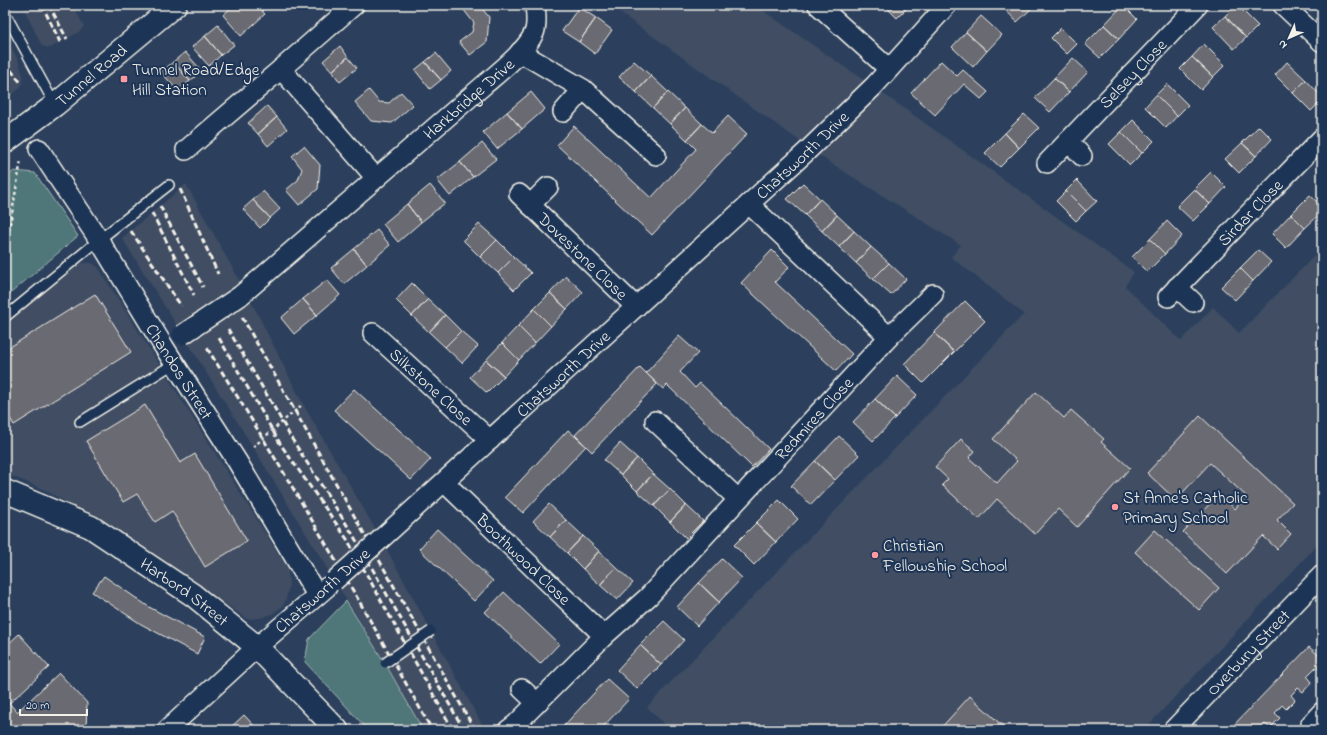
<svg xmlns="http://www.w3.org/2000/svg" width="1327" height="735" font-family="'Indie Flower',sans-serif">
<rect width="100%" height="100%" fill="#2c405d"/>
<filter id="ink" filterUnits="userSpaceOnUse"><feTurbulence type="fractalNoise" baseFrequency=".025" numOctaves="2"/><feDisplacementMap in="SourceGraphic" scale="8" xChannelSelector="R" yChannelSelector="G"/><feConvolveMatrix kernelMatrix="1 2 1 2 8 2 1 2 1" color-interpolation-filters="sRGB"/></filter>
<g filter="url(#ink)">
<path fill="#3f4d64" d="M22,5H73L84,26L79,32L50,48L42,46Z
M609,5H755L891,99L1134,272L1125,286L1181,341L1213,307L1239,333L1321,249H1322V540L1144,730H670L647,707L1024,314L951,257L961,245L829,162Z
M5,36L18,60L23,75L22,84L20,88L5,100Z
M186,184L254,307L303,404L381,539L485,730H423L385,663L253,447L122,238Z
M83,263H92L98,267L288,569L289,586L286,599L283,606L272,614L260,618L247,619L152,553L45,490L5,473V325L77,264Z"/>
<path fill="#4f777a" stroke="#a2b4b1" d="M14,171L35,173L78,236L5,298V178Z
M346,601L385,663L423,730H368L305,662L309,639Z"/>
<path fill="#6a6a73" stroke="#f4f1e8" d="M234,5H268L262,11L265,14L241,36L223,15Z
M468,5H479L489,17L487,42L470,55L459,42L472,32L474,23L463,9Z
M884,5H910L897,18Z
M1001,5H1031L1033,7L1017,22Z
M1123,5L1137,19L1119,39L1104,25Z
M1236,5H1237L1258,26L1246,38L1225,16Z
M579,7L596,18L579,42L562,31Z
M981,16L1002,35L987,51L966,32Z
M1225,16L1246,38L1234,49L1213,27Z
M596,18L612,30L595,54L579,42Z
M218,25L234,45L221,55L205,36Z
M1104,25L1119,39L1100,58L1085,44Z
M1061,28L1077,44L1067,54L1051,38Z
M966,32L987,51L973,67L952,47Z
M205,36L221,55L209,66L192,47Z
M1204,44L1225,65L1213,77L1192,57Z
M340,46L348,57L332,71L323,61Z
M185,52L202,71L190,81L173,62Z
M436,53L451,71L441,80L425,62Z
M348,57L357,68L340,82L332,71Z
M1192,57L1213,77L1201,90L1180,69Z
M1073,58L1088,72L1069,92L1054,78Z
M634,61L651,76L636,92L619,77Z
M941,61L957,76L963,70L988,92L981,99L964,84L935,115L911,93Z
M173,62L190,81L178,91L161,72Z
M425,62L441,80L430,89L415,70Z
M1287,62L1306,80L1293,93L1275,75Z
M651,76L668,92L653,108L636,92Z
M1054,78L1069,92L1050,112L1035,98Z
M1306,80L1322,97V100L1311,111L1293,93Z
M1167,84L1188,105L1177,116L1156,95Z
M369,90L379,102L389,103L401,92L413,105L392,123L371,121L355,102Z
M531,92L545,109L522,129L507,112Z
M668,92L685,108L670,124L653,108Z
M1156,95L1177,116L1166,128L1145,107Z
M267,106L277,117L258,134L248,123Z
M685,108L702,124L687,140L670,124Z
M507,112L522,129L497,149L483,132Z
M1024,114L1039,128L1019,148L1005,133Z
M728,116L747,134L652,235L557,145L574,126L651,198L696,149L687,140L702,124L712,133Z
M277,117L287,129L268,146L258,134Z
M1133,120L1154,141L1142,153L1121,132Z
M1259,126L1272,139L1256,156L1242,143Z
M1121,132L1142,153L1130,165L1109,144Z
M1005,133L1019,148L1000,167L985,153Z
M482,143L496,159L473,177L460,162Z
M1242,143L1256,156L1239,173L1225,159Z
M304,146L320,165L318,189L299,205L286,190L298,180L302,169L292,156Z
M460,162L473,177L450,196L437,180Z
M1211,172L1226,187L1210,204L1194,189Z
M1077,180L1097,201L1086,211L1066,191Z
M803,183L820,199L805,215L787,199Z
M430,185L445,203L421,222L407,204Z
M1194,189L1210,204L1193,221L1177,206Z
M263,191L280,209L270,218L253,200Z
M1066,191L1086,211L1076,221L1056,201Z
M1310,195L1322,207V212L1305,228L1291,214Z
M820,199L837,215L822,231L805,215Z
M253,200L270,218L260,228L243,209Z
M407,204L421,222L398,242L383,224Z
M1291,214L1305,228L1286,248L1272,234Z
M837,215L854,231L839,247L822,231Z
M1167,221L1182,236L1165,254L1150,239Z
M479,224L497,240L480,257L463,240Z
M377,230L390,245L367,265L354,249Z
M854,231L871,247L856,263L839,247Z
M1150,239L1165,254L1147,272L1132,257Z
M497,240L514,257L498,273L480,257Z
M871,247L889,263L873,279L856,263Z
M354,249L367,265L344,284L331,268Z
M772,250L789,267L775,282L852,354L836,371L741,283Z
M1258,250L1271,262L1253,281L1240,268Z
M514,257L531,273L514,290L498,273Z
M889,263L906,279L891,295L873,279Z
M1240,268L1253,281L1235,300L1221,287Z
M566,276L583,292L567,309L550,293Z
M327,280L340,295L317,315L303,299Z
M412,283L428,299L412,316L396,300Z
M550,293L567,309L551,326L534,309Z
M95,294L131,352L14,425L5,410V350Z
M303,299L317,315L294,334L281,318Z
M428,299L445,315L429,332L412,316Z
M965,301L985,321L954,352L934,333Z
M534,309L551,326L535,343L518,326Z
M445,315L461,331L445,347L429,332Z
M518,326L535,343L519,360L502,343Z
M461,331L478,346L462,363L445,347Z
M934,333L954,352L923,383L904,364Z
M679,336L698,353L680,372L695,388L700,383L769,449L752,467L667,385L663,389L646,373Z
M502,343L519,360L504,376L486,360Z
M486,360L504,376L487,393L470,377Z
M640,367L657,384L592,452L575,435Z
M897,376L917,395L895,418L875,399Z
M354,389L431,459L411,480L334,410Z
M1036,392L1064,418L1071,410L1104,439L1101,442L1130,468L1077,527L1058,509L1035,534L997,499L979,519L942,485L948,479L935,467L961,439L975,451L969,458L997,483L1017,461L993,439Z
M875,399L895,418L873,441L853,422Z
M145,405L180,463L195,454L247,541L205,567L172,511L155,522L137,494L123,502L86,441Z
M1200,416L1293,503L1277,520L1291,534L1277,549L1263,536L1227,574L1183,532L1219,494L1235,509L1246,496L1210,463L1176,500L1147,473Z
M568,430L586,446L523,513L505,497Z
M839,436L859,455L835,480L815,461Z
M620,443L637,458L621,475L604,460Z
M637,458L653,474L637,491L621,475Z
M815,461L835,480L811,505L791,486Z
M653,474L670,489L654,506L637,491Z
M670,489L686,505L670,522L654,506Z
M779,500L798,519L776,542L756,523Z
M549,504L566,520L550,537L533,521Z
M686,505L703,521L686,538L670,522Z
M566,520L583,536L567,553L550,537Z
M756,523L776,542L754,565L734,545Z
M437,529L493,581L474,601L419,549Z
M1155,530L1219,588L1199,610L1135,552Z
M583,536L599,551L583,569L567,553Z
M599,551L616,567L600,585L583,569Z
M722,559L742,578L719,602L699,583Z
M616,567L633,583L617,600L600,585Z
M104,576L149,607L205,637L197,654L141,624L92,592Z
M699,583L719,602L697,626L677,607Z
M504,592L559,644L540,664L485,612Z
M664,621L684,640L661,665L640,645Z
M19,634L49,667L5,707V647Z
M640,645L661,665L637,689L617,670Z
M1309,647L1322,658V670L1321,672L1316,667L1307,676L1312,682L1303,692L1298,688L1291,695L1295,700L1286,709L1282,705L1275,713L1280,718L1270,728L1265,724L1259,730H1229Z
M59,673L87,703L86,728L84,730H5V707L9,703L17,712Z
M607,679L629,699L600,730H560Z
M970,696L1007,730H939Z
M244,715L258,730H228Z"/>
<g fill="none" stroke-linecap="round" stroke-linejoin="round">
<g stroke="#f4f1e8" stroke-width="12">
<path id="lane" d="M5,13L55,105
M5,317L99,240L169,185
M80,422L175,363"/>
</g>
<g stroke="#f4f1e8" stroke-width="22">
<g id="street">
<path d="M818,5L889,69"/>
<path d="M1283,5L1322,42"/>
<path d="M520,52L583,89L656,155"/>
<path d="M281,69L376,178"/>
<path d="M563,112L583,89"/>
<path d="M1068,141L1082,156"/>
<path id="s1" d="M39,149L99,240L164,347L237,461L317,595"/>
<path d="M186,150L281,69L354,5"/>
<path id="s2" d="M1047,163L1198,5"/>
<path id="s3" d="M519,194L636,307"/>
<path d="M749,204L889,337"/>
<path d="M530,205L548,187"/>
<path d="M1177,287L1193,302"/>
<path id="s4" d="M240,296L484,85C499,72 526,51 534,33C537,26 536,13 535,5"/>
<path id="s5" d="M1168,297L1322,138"/>
<path id="s6" d="M373,333L490,440"/>
<path d="M655,421L738,499"/>
<path id="s7" d="M444,482L604,636"/>
<path id="s8" d="M381,539L806,152L874,86L947,5"/>
<path d="M522,689L537,703"/>
<path d="M167,730L257,647L327,587"/>
<path id="s9" d="M508,730L516,724L604,636L648,597L889,337L933,294"/>
<path id="s10" d="M1173,730L1322,575"/>
<path d="M1318,730L1311,724L1322,712"/>
</g>
</g>
<g stroke="#f4f1e8" stroke-width="25">
<g id="secondary">
<path id="s11" d="M5,142L55,105L175,5"/>
<path id="s12" d="M5,491L91,527L193,595L257,647L337,730"/>
</g>
</g>
<path stroke="#f4f1e8" stroke-width="2.5" stroke-dasharray="3 3" stroke-linecap="butt" d="M5,254L21,160"/>
<use href="#lane" stroke="#1d3557" stroke-width="9"/>
<use href="#street" stroke="#1d3557" stroke-width="19"/>
<use href="#secondary" stroke="#1d3557" stroke-width="22"/>
<path stroke="#f4f1e8" stroke-width="3" stroke-dasharray="6 3" stroke-linecap="butt" d="M42,5L60,42
M49,5L67,39
M5,63L22,84
M180,189L218,274
M160,206L203,287
M152,213L194,295
M131,231L181,306
M242,317L475,730
M228,329L274,407L290,436L352,533L464,730
M219,338L281,445L347,539L453,730
M207,348C286,473 360,601 432,730"/>
<g stroke="#f4f1e8" stroke-width="12" stroke-linecap="butt">
<path id="lane-bridge" d="M385,663L431,631"/>
</g>
<g stroke="#f4f1e8" stroke-width="22" stroke-linecap="butt">
<path id="street-bridge" d="M182,335L240,296
M334,581L381,539"/>
</g>
<path stroke="#f4f1e8" stroke-width="2.5" stroke-dasharray="3 3" stroke-linecap="butt" d="M253,447L303,404"/>
<use href="#lane-bridge" stroke="#1d3557" stroke-width="9"/>
<use href="#street-bridge" stroke="#1d3557" stroke-width="19"/>
</g>
</g>
<g fill="#ff9aa2" stroke="#1d3557" stroke-width="1.5">
<rect x="120" y="75" width="8" height="8" rx="2"/>
<circle cx="1115" cy="507" r="4"/>
<circle cx="875" cy="555" r="4"/>
</g>
<g text-anchor="middle" stroke-width="4" stroke-linejoin="round" paint-order="stroke">
<g font-size="17" fill="#f4f1e8" stroke="#1d3557" text-anchor="start">
<text x="132" y="75">Tunnel Road/Edge<tspan x="132" dy="20">Hill Station</tspan></text>
<text x="1123" y="503">St Anne's Catholic<tspan x="1123" dy="20">Primary School</tspan></text>
<text x="883" y="551">Christian<tspan x="883" dy="20">Fellowship School</tspan></text>
</g>
<g font-size="17" fill="#f4f1e8" stroke="#1d3557">
<text dy="6" stroke="none"><textPath href="#s2" startOffset="124">Selsey Close</textPath></text>
<text dy="6" stroke="none"><textPath href="#s11" startOffset="109">Tunnel Road</textPath></text>
<text dy="6" stroke="none"><textPath href="#s4" startOffset="302">Harkbridge Drive</textPath></text>
<text dy="6" stroke="none"><textPath href="#s8" startOffset="570">Chatsworth Drive</textPath></text>
<text dy="6" stroke="none"><textPath href="#s5" startOffset="118">Sirdar Close</textPath></text>
<text dy="6" stroke="none"><textPath href="#s3" startOffset="89">Dovestone Close</textPath></text>
<text dy="6" stroke="none"><textPath href="#s1" startOffset="263">Chandos Street</textPath></text>
<text dy="6" stroke="none"><textPath href="#s8" startOffset="246">Chatsworth Drive</textPath></text>
<text dy="6" stroke="none"><textPath href="#s6" startOffset="79">Silkstone Close</textPath></text>
<text dy="6" stroke="none"><textPath href="#s9" startOffset="437">Redmires Close</textPath></text>
<text dy="6" stroke="none"><textPath href="#s7" startOffset="111">Boothwood Close</textPath></text>
<text transform="translate(322 590) rotate(-41)" y="6">Chatsworth Drive</text>
<text dy="6" stroke="none"><textPath href="#s12" startOffset="207">Harbord Street</textPath></text>
<text dy="6" stroke="none"><textPath href="#s10" startOffset="108">Overbury Street</textPath></text>
</g>
</g>
<rect width="1327" height="735" fill="none" stroke="#1d3557" stroke-width="20"/>
<rect x="10" y="10" width="1307" height="715" fill="none" stroke="#f4f1e8" stroke-width="1.5" filter="url(#ink)"/>
<g transform="translate(1289 38) rotate(225)" stroke="#1d3557" stroke-width="3" paint-order="stroke">
<path d="M0-3L7 15L0 10L-7 15Z" fill="#f4f1e8"/>
<text y="-6" font-size="11" font-weight="bold" text-anchor="middle" fill="#f4f1e8">N</text>
</g>
<path d="M20 709v6h67v-6" fill="none" stroke="#f4f1e8" stroke-width="2"/>
<text x="26" y="709" font-size="12" fill="#f4f1e8" stroke="#1d3557" stroke-width="3" paint-order="stroke">20 m</text>
</svg>
